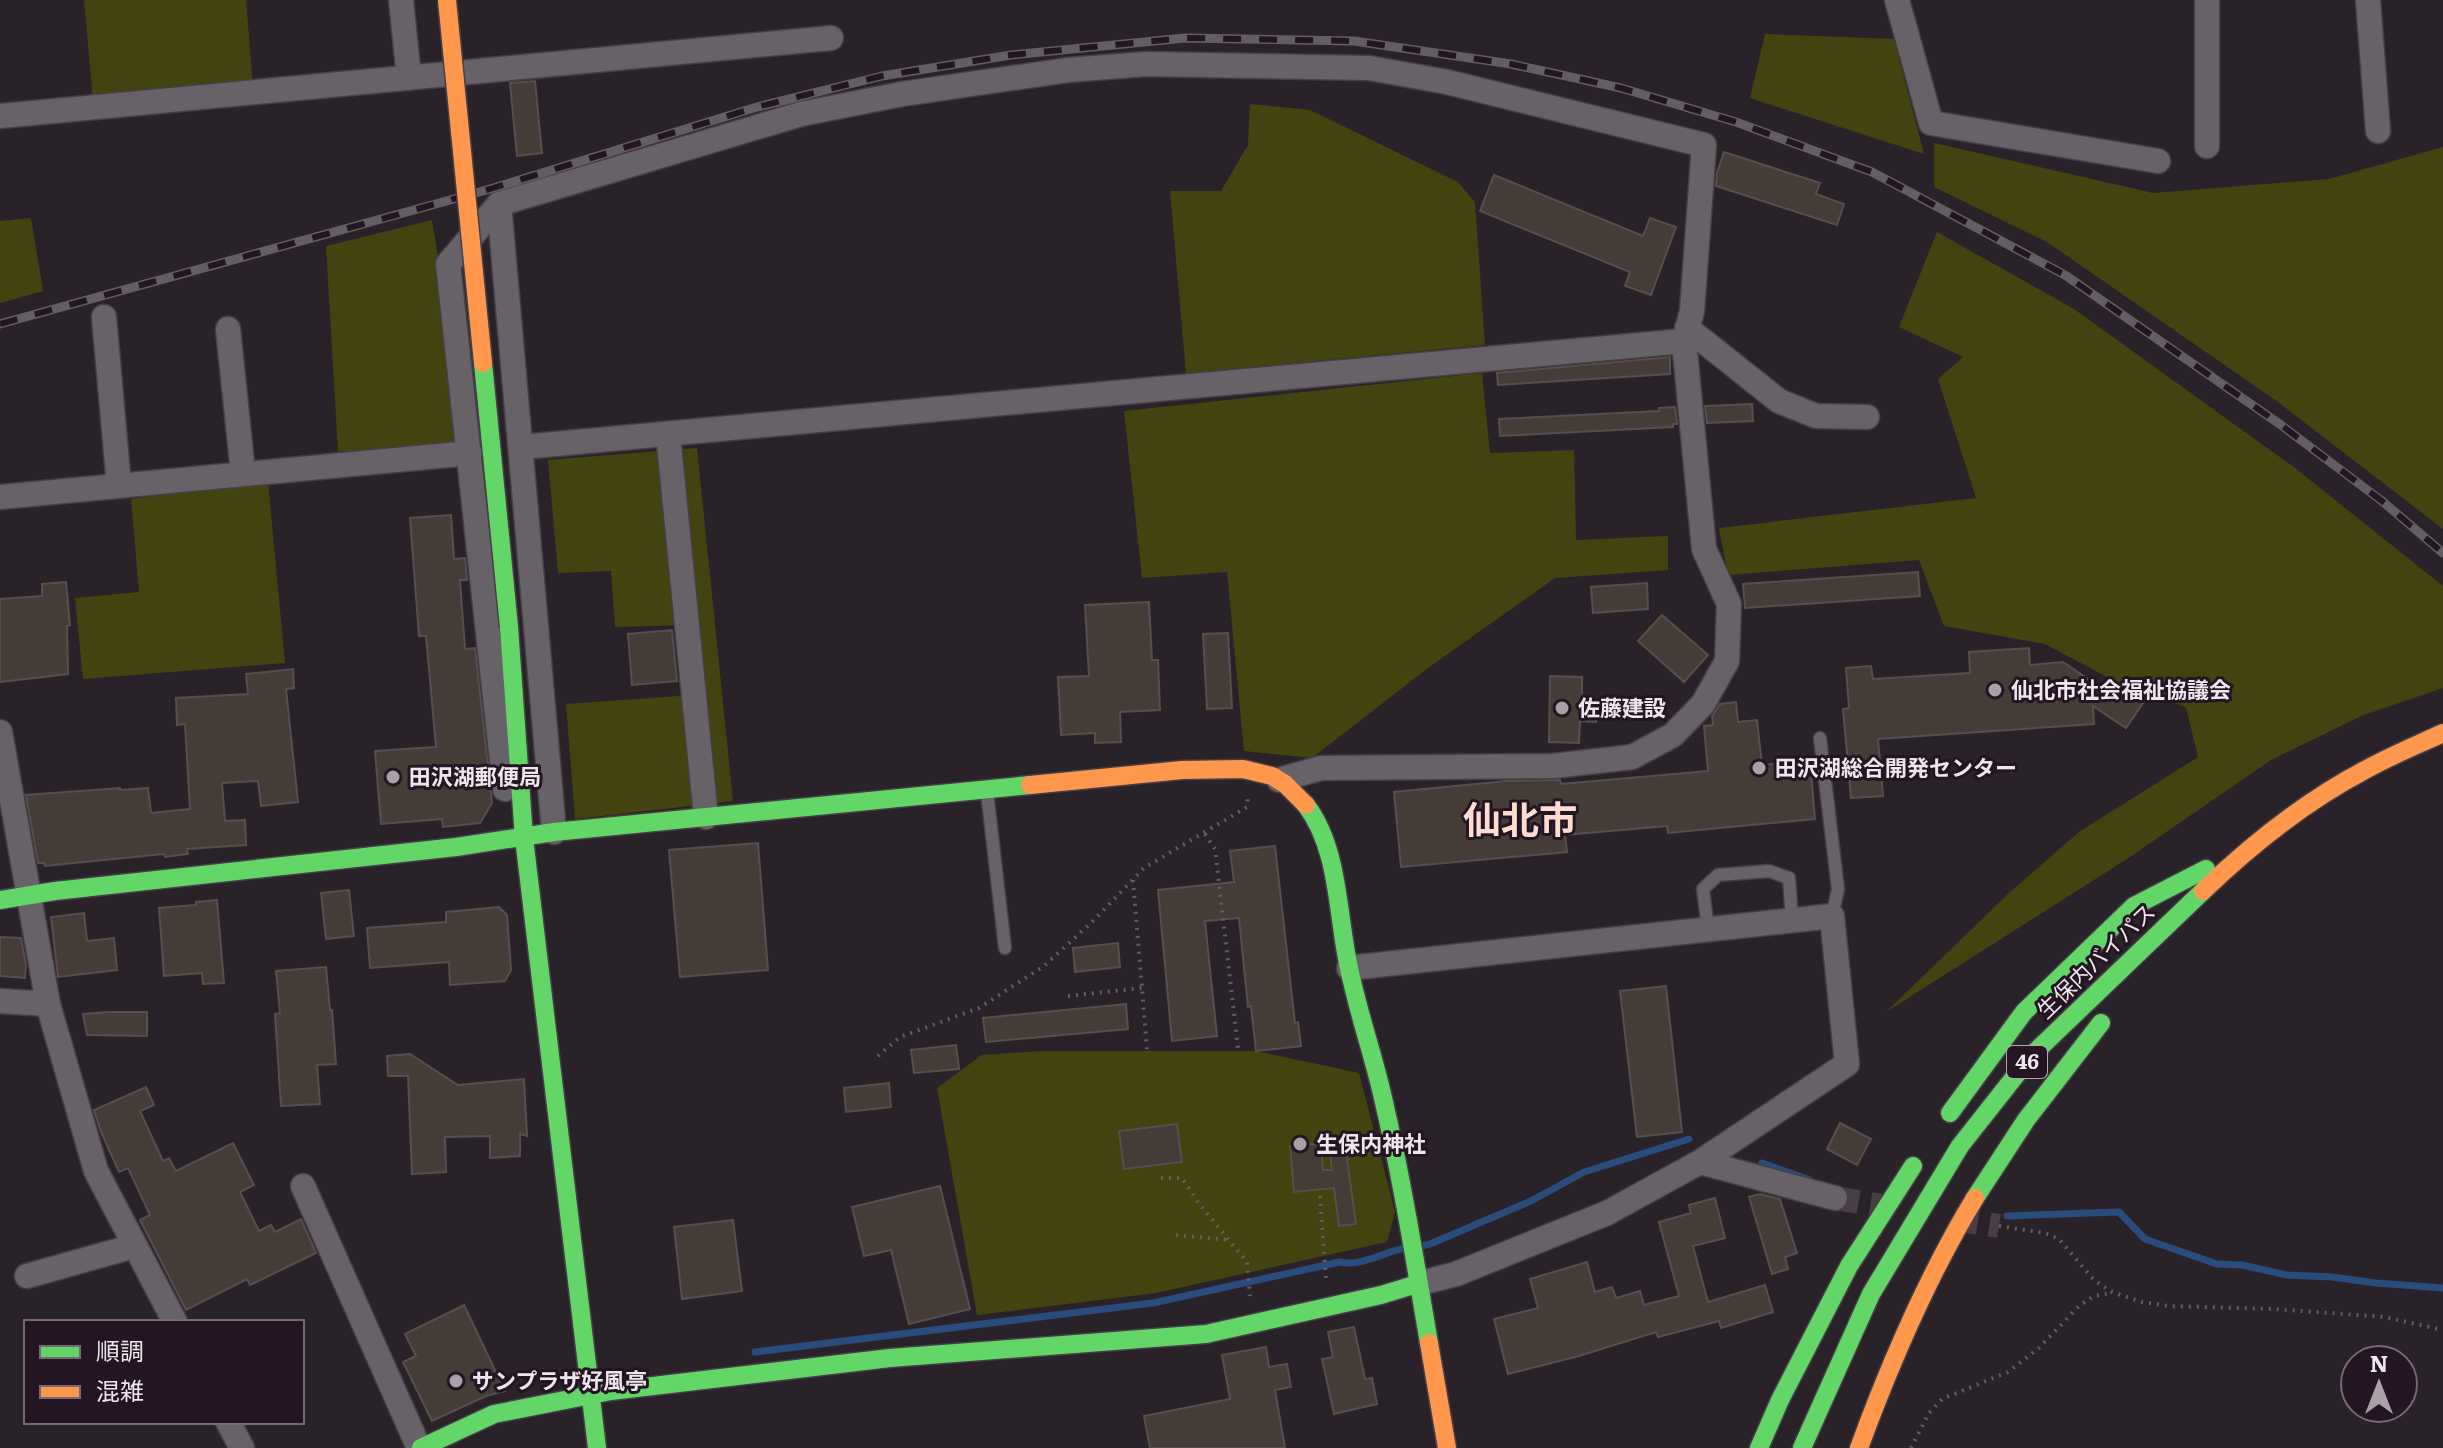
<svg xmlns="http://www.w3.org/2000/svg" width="2443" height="1448" font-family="Literata,'Noto Sans JP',serif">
<rect width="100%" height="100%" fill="#2a2229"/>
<path fill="#434310" d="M84,0H246L253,86L93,100Z
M1765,34L1894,39L1924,154L1750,98Z
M1250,104L1310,110L1458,182L1475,202L1485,345L1186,373L1170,191H1221L1248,145Z
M1934,143L2153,193L2329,179L2443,147V529L2278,402L2047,242L1934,187Z
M31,218L43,291L0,303V221Z
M432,220L470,453L338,451L326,246Z
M1937,232L2074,309L2295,468L2443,586V688L2361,716L2271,760L2127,859L1886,1012L2008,894L2079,832L2198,757L2186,707L2122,685L2045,644L1944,626L1919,560L1728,575L1719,528L1976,498L1938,379L1963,357L1899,327Z
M1482,373L1490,453L1574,450L1576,540L1668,536V570L1555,578L1428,668L1312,758L1244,751L1227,572L1142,578L1124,411Z
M697,448L733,801L575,819L566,704L693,695L687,625L615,627L611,571L558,573L548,460Z
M268,482L285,663L83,679L75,598L139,592L131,499Z
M1042,1051H1256L1359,1073L1395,1212L1387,1242L1156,1293L977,1315L937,1088L982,1055Z"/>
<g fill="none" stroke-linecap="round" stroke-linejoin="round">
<path stroke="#294c7c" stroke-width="7" d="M1762,1163L1810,1180
M2007,1216L2119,1212L2145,1239L2217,1264L2242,1265L2287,1275L2332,1277L2376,1283L2443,1288
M1421,1246L1430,1244L1531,1201L1584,1172L1689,1139
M755,1352L1153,1303L1340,1262C1361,1267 1384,1252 1405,1248"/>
</g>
<path fill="#463c37" stroke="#554f4f" stroke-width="2" d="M535,81L542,153L517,156L510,83Z
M1724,152L1820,183L1816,194L1844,204L1837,225L1716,186L1717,173Z
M1494,175L1643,236L1650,218L1676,227L1651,295L1625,286L1630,272L1480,211Z
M1670,357V374L1498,385L1497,373Z
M1752,404L1753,421L1707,423L1705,406Z
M1675,407L1677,424H1673V427L1500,436L1499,419L1659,411V408Z
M451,515L454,559L465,558L467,580H460L465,649L475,648L492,803L480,823L443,827L442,819L381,824L375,751L436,747L426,636H419L410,518Z
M1918,572L1920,596L1745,608L1743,584Z
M66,582L70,625L67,626L68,674L0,682V599L42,596V584Z
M1647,583L1648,609L1593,613L1591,587Z
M1149,602L1152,660H1158L1160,710L1120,712L1121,742L1095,743V733L1061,735L1058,677L1089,676L1085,605Z
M1662,615L1708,655L1684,682L1638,641Z
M672,630L677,681L632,685L628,634Z
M1228,633L1232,708L1207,709L1203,634Z
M2029,648L2030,665L2063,662L2112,695L2118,686L2143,703L2126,728L2093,706L2094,724L1878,739L1883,796L1851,798L1843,709L1849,708L1846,668L1871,666L1873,679L1970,673L1969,652Z
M293,669L294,688L286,689L298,802L261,806L258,781L222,783L225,821L245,820L246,845L187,849L188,854L165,857L164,854L45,866L44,863H38L26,795L120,788V790L148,788L151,813L190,809L185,724L177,725L176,698L248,694L246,674Z
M1550,676L1582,677V700L1597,701L1596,722L1580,721L1579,743L1549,742Z
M1736,702L1738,722L1757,720L1762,765L1810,761L1815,819L1668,833L1667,826L1565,835L1567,852L1401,867L1394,792L1507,781L1560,780L1561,784L1708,771L1704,726L1713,725L1712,716L1720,704Z
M758,843L768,970L680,977L669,850Z
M1275,846L1295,1023L1298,1022L1301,1046L1256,1051L1251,1006L1248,1007L1239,918L1205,921L1217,1036L1172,1041L1158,890L1234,882L1230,851Z
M349,890L354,936L326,939L321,893Z
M217,900L224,983L203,984L202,973L164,976L159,908L196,905V902Z
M499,907L507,915L511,970L505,981L450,985L449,962L370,968L367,928L446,922V912Z
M84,913L87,941L114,938L117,970L58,977L51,917Z
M0,937L21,938L26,965L25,978L0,976Z
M1118,943L1120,967L1075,972L1073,948Z
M326,967L330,1010H332L336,1064L317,1065L320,1104L281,1106L275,1014L280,1013L276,971Z
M1666,986L1682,1132L1637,1137L1620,991Z
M1126,1004L1128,1029L986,1042L983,1018Z
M109,1012H147V1036L87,1035L83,1014Z
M956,1045L959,1069L914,1073L911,1050Z
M410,1054L458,1085L524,1079L527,1136L520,1134V1156L490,1158V1136L445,1137L446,1172L412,1174L408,1076H388L387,1056Z
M889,1083L891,1107L846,1112L844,1088Z
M146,1087L154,1105L140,1111L163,1161L169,1158L176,1171L233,1143L254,1185L240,1192L259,1231L271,1225L275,1232L301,1219L316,1253L250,1285L247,1279L186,1310L140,1220L150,1215L128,1168L119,1172L101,1132L94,1110Z
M1840,1123L1871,1139L1857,1165L1827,1149Z
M1177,1124L1182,1162L1124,1169L1119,1131Z
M1311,1144H1321L1323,1170H1332L1330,1154L1346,1152L1356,1224L1339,1226L1334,1188L1294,1192L1290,1146Z
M940,1186L970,1309L909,1324L891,1250L864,1256L852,1207Z
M1760,1194L1780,1199L1797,1253L1785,1257L1788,1269L1772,1274L1749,1197Z
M1715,1198L1725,1238L1693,1246L1708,1302L1765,1285L1773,1312L1721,1328L1719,1321L1658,1337L1656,1332L1579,1356L1508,1374L1494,1319L1538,1308L1530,1279L1587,1262L1595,1292L1612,1287L1616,1298L1640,1291L1644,1305L1679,1296L1659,1222L1691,1213L1689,1205Z
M733,1220L742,1291L682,1299L674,1227Z
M464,1305L505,1391L486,1396L432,1421L403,1362L416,1356L405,1334Z
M1354,1327L1365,1379L1372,1378L1377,1404L1334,1414L1322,1359L1333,1357L1328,1332Z
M1266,1347L1269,1367L1287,1364L1291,1387L1275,1390L1285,1448H1150L1144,1416L1230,1399L1222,1355Z"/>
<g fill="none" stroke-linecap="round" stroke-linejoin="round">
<path stroke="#483f46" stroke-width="24" stroke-dasharray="24 12" stroke-linecap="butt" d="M1835,1198L1894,1208
M1954,1219L1999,1226"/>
<g stroke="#463f46" stroke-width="15">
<path id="lane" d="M1820,738L1838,889L1832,916
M987,792L1005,948
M1708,929L1703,889L1718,875L1769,871L1789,878L1792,920"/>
</g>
<g stroke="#463f46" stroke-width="27">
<path id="street" d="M401,0L409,78
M1897,0L1931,123L2158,161
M2368,0L2378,131
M0,116L831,38
M2207,146V0
M499,204L554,832
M104,317L119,486
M1687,328L1779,401L1816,416L1867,417
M228,329L243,473
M668,434L706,817
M522,447L1684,341
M0,497L470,453
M0,732L48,1004L96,1171L175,1322
M505,789L448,264L499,204L801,114L902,94L1068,70L1146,64L1369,68L1447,82L1704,145L1692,311L1684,341L1704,549L1729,604L1727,661L1703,704L1673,735L1632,757L1553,766L1321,768L1279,780
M1349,968L1832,916L1847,1064L1700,1162L1607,1213L1456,1274L1417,1284
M0,1001L48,1004
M1700,1162L1835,1198
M303,1186L419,1448
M27,1276L134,1246
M228,1422L242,1448"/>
</g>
<g stroke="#463f46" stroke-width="21">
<path id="fast" d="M509,627L524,838L597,1448
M1306,805C1340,850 1337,916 1349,968C1358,1012 1373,1054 1383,1098C1402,1179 1415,1261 1429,1343
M0,900L55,891L456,847L554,832L1030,785
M1950,1113L2024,1012L2134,906L2206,869
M1975,1198L2026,1120L2101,1023
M421,1448L494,1414L611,1391L890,1358L1206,1334L1381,1295L1417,1284
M1759,1448L1780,1400L1849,1266L1913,1166
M1802,1448L1871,1294L1960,1146L2031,1056L2203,891"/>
</g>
<g stroke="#463f46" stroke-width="21">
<path id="slow" d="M1030,785L1182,770L1243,769L1272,776L1285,784L1306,805
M2203,891C2252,844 2304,802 2365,770C2390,756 2417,745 2443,733
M1429,1343L1447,1448
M1859,1448C1891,1361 1927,1277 1975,1198"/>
</g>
<path stroke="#645e64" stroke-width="4" stroke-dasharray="2 6" stroke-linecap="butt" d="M1205,834L1215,849L1238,1048
M1133,880L1147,1049
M1068,996L1142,988
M878,1056L900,1037L979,1008L1044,966L1092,922L1144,868L1247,807L1248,796
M1161,1178H1182L1200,1205L1247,1262L1250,1296
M1320,1196L1326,1279
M1999,1226L2045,1233L2059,1239L2094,1280L2112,1292L2142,1302L2168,1306L2274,1309L2385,1317L2443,1330
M1176,1235L1228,1240
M1911,1448L1929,1413L1942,1399L2008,1372L2039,1348L2079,1306L2094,1296L2110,1293"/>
<use href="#lane" stroke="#676267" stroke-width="12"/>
<use href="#street" stroke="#676267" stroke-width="24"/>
<use href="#fast" stroke="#63d668" stroke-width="18"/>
<use href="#slow" stroke="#ff974d" stroke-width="18"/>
<g stroke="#635e62" stroke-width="9">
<path id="rail" d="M0,324L490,189L757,107L882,76L1011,55L1185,38L1354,41L1511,64L1621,88L1736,122L1872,172L2065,275L2281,425L2382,501L2443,553"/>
</g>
<use href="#rail" stroke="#231622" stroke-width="6" stroke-dasharray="18" stroke-linecap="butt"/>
<g stroke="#463f46" stroke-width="21" stroke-linecap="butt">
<path id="fast-bridge" d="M483,363L509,627"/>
</g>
<g stroke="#463f46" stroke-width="21" stroke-linecap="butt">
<path id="slow-bridge" d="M447,0L483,363"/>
</g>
<use href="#fast-bridge" stroke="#63d668" stroke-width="18"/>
<use href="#slow-bridge" stroke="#ff974d" stroke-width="18"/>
</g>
<g fill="#aaa1a8" stroke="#231622" stroke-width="3">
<circle cx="1995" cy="690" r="8"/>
<circle cx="1562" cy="708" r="8"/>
<circle cx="1759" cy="768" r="8"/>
<circle cx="393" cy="777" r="8"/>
<circle cx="1300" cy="1144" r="8"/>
<circle cx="456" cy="1381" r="8"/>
</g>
<g text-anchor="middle" stroke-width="6" stroke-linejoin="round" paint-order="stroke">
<rect fill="#231622" stroke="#b2a7b0" stroke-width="2" x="2007" y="1046" width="40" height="32" rx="6"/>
<g font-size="20" font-weight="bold" fill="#efe5ed">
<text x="2027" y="1069">46</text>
</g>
<g font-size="22" font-weight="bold" fill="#efe5ed" stroke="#231622" text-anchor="start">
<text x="2011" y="698">仙北市社会福祉協議会</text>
<text x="1578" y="716">佐藤建設</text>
<text x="1775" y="776">田沢湖総合開発センター</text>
<text x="409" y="785">田沢湖郵便局</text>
<text x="1316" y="1152">生保内神社</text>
<text x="472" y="1389">サンプラザ好風亭</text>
</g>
<g font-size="22" fill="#efe5ed" stroke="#231622">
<text transform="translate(2096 961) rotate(-44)" y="8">生保内バイパス</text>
</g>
<g font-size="38" font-weight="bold" fill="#fedcd2" stroke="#231622">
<text x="1520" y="834">仙北市</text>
</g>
</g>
<rect x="24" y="1320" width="280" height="104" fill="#231622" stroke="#756973" stroke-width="2"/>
<rect x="40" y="1346" width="40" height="12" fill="#63d668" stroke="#756973" stroke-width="2"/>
<text x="96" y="1360" font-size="24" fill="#efe5ed">順調</text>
<rect x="40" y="1386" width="40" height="12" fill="#ff974d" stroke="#756973" stroke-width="2"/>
<text x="96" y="1400" font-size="24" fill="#efe5ed">混雑</text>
<g transform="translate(2379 1384)"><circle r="38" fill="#231622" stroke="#756973" stroke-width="2"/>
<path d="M0-6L14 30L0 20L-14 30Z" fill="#aaa1a8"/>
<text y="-12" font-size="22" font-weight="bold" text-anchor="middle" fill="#efe5ed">N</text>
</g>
</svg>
